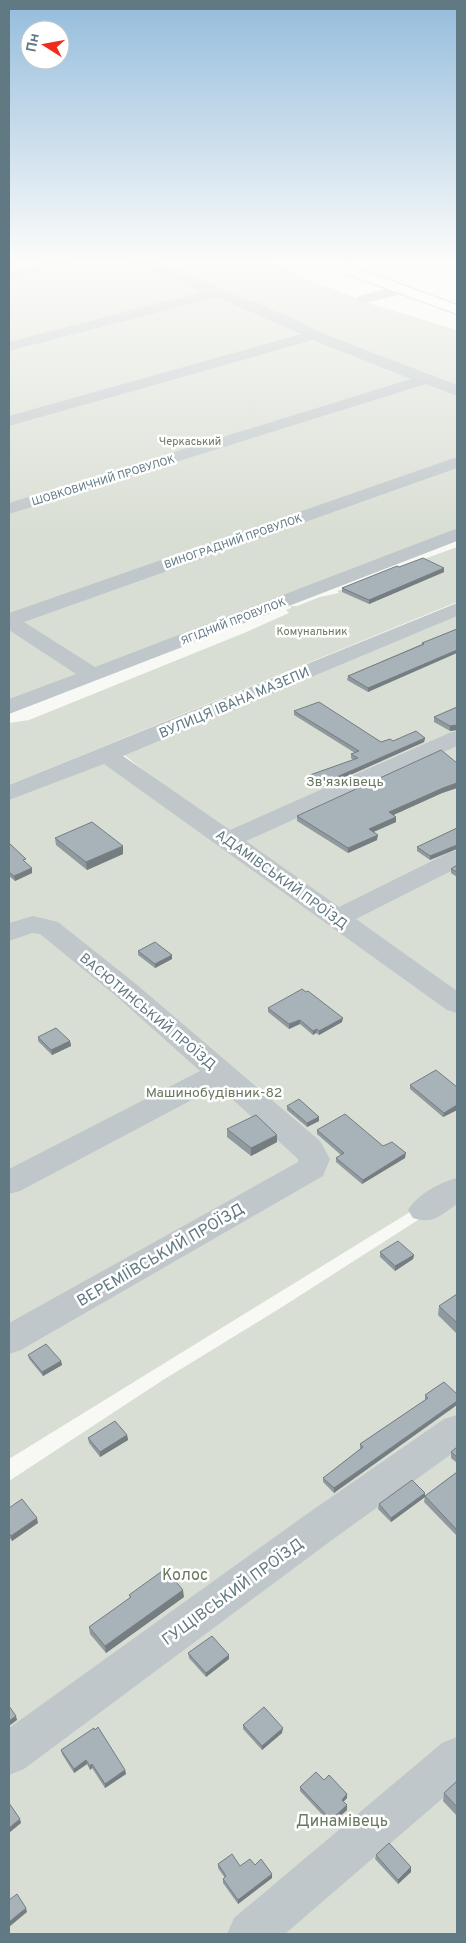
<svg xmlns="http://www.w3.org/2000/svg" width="466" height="1943" font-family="Overpass,sans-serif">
<rect width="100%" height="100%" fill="#f8f8f5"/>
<path fill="#d9ded4" d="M9,260H268L302,277L371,304L457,330V532L9,703Z
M457,547V602L9,785V723L29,720L244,633L289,613L286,610L291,608V606H297L320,597L339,593L337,591Z
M457,613V994L184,803L122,753Z
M99,763L110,765L457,1012V1183L9,1459V936L38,923L32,917L9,928V799Z
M457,1195V1934H9V1481L163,1380L282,1307Z"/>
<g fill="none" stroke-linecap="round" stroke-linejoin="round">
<g stroke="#b4bbbe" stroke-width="2">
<path id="major" d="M315,260H335L457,305V314L316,263Z"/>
</g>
<path fill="#c0c7ca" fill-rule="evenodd" d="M50,260H72L71,263L9,280V272Z
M132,260H151L297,320L319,332L457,385V396L426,384L9,514V503L411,379L313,340L9,426V416L301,334L217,297L9,351V342L204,292L133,263Z
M401,286L406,287L408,290L406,293L364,303L359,302L357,299L359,296Z
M457,457V468L24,622L95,667L450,531L457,529V541L9,714V699L76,674L9,630V613Z
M457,603V616L123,756L230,830L449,733L457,731V746L246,841L339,907L448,853L457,850V868L356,919L457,991V1013L447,1010L104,764L9,800V785Z
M33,916L58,922L136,984L320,1141L330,1159L323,1176L21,1350L9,1354V1323L298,1162V1159L218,1086L20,1191L9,1194V1169L200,1071L116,996L40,934L32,933L9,941V923Z
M457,1178V1204C441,1215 433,1225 413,1218L408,1210C417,1195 440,1182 457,1178Z
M457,1415V1450L332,1540L24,1769L9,1775V1728L304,1516L444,1419Z
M457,1737V1786L285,1934H227L234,1918L442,1743Z"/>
<use href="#major" fill="#fff" fill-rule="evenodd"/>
</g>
<path fill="#909a9e" d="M399,567L444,568V572L369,604L342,592V588Z
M457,629L368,692L347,680L348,676L422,644V643Z
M457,707V730L450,731L434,722V717Z
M294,711L381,742L425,738L424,742L321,788L310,779V775L353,760L351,758V754L355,753L294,715Z
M457,763V788L442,793L393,815L396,822L373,832L377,840L348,853L297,821V816Z
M457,828L430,860L417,851V847Z
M55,838L123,854L87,870L56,845Z
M9,843L26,863L32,873L15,881L9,876Z
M457,865V877L451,873V869Z
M138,951L172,959L155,968L138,955Z
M268,1008L342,1022L319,1035L316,1033L313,1035L300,1024L289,1029L268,1012Z
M38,1037L70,1041L71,1046L52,1055L38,1041Z
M410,1085L457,1087V1110L443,1117L410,1089Z
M287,1106L319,1117V1121L307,1127L287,1110Z
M227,1129L277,1142L251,1156L227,1137Z
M317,1130L383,1146L405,1158L362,1184L336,1162V1158L341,1155L317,1134Z
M380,1252L414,1255L413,1259L395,1271L380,1257Z
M457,1294V1334L438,1315L439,1306Z
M28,1355L61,1361L62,1365L43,1376L29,1359Z
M444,1382L334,1493L323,1482V1478L360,1449V1444L425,1400V1395Z
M127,1435L128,1440L100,1457L89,1443L88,1438Z
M457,1447V1463L451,1458V1452Z
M457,1472V1536L424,1502L425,1496Z
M425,1493V1497L391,1522L378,1509L379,1504Z
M9,1508L38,1523L12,1541L9,1537Z
M129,1595L184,1597L106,1653L90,1634L89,1627L130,1598Z
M188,1653L229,1659L206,1677L189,1658Z
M243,1725L282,1733L262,1750L243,1729Z
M61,1750L125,1770L126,1774L105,1788L92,1768L90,1770L87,1764L74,1773L62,1754Z
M324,1780L347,1794V1798L343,1802L347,1810L331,1824L300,1791V1787Z
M457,1781V1816L443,1801L444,1793Z
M376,1855L411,1867V1872L398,1884L375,1859Z
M218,1864L240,1866L255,1865L272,1878L238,1904L223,1883V1879L225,1878L218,1868Z"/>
<path fill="#757d81" d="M444,568V572L369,604V600Z
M457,650V653L368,692V688Z
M457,725V730L450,731V726Z
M425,738L424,742L321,788V784Z
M457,783V788L442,793L389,817V812L443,788Z
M396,817V822L369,834V829Z
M378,835L377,840L348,853V848Z
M457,845V849L430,860V856Z
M123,846V854L87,870L86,862Z
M32,868V873L15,881L14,876Z
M172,955V959L155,968V964Z
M343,1018L342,1022L319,1035V1031Z
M300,1020V1024L289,1029V1024Z
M317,1029L316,1033L313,1035V1031Z
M70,1041L71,1046L52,1055L51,1050Z
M457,1105V1110L443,1117L444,1113Z
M319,1117V1121L307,1127V1123Z
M277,1135V1142L251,1156V1148Z
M406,1153L405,1158L362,1184L363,1180Z
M414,1255L413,1259L395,1271V1266Z
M61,1361L62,1365L43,1376L42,1372Z
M457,1401V1405L334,1493V1488Z
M127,1435L128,1440L100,1457V1452Z
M425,1493V1497L391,1522V1518Z
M37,1518L38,1523L12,1541L11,1536Z
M183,1590L184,1597L106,1653L105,1646Z
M229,1655V1659L206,1677V1673Z
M16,1716L17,1720L9,1726V1721Z
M283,1728L282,1733L262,1750V1746Z
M86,1760L87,1764L74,1773V1769Z
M92,1764V1768L90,1770V1766Z
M125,1770L126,1774L105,1788V1784Z
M347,1794V1798L341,1804L342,1800Z
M347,1805V1810L331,1824V1820Z
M20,1819L21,1823L9,1833V1828Z
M411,1867V1872L398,1884V1880Z
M272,1874V1878L238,1904V1900Z
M26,1908L27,1912L9,1927V1922Z"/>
<path fill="#a7b3b8" stroke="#757d81" d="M423,558L444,568L369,600L342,588L397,566L399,567Z
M457,629V650L368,688L348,676L424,644L422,643Z
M319,702L381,742L390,739L393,741L416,731L425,738L321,784L310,775L358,758L351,754L359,751L294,711Z
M457,707V725L450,726L434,717Z
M441,750L457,763V783L443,788L389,812L396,817L369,829L378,835L348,848L297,816Z
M92,822L123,846L86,862L55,838Z
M457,828V845L430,856L417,847Z
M9,843L26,859L23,860L32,868L14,876L9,872Z
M457,865V872L451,869Z
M155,942L172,955L155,964L138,951Z
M302,989L306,992L308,991L343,1018L319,1031L317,1029L313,1031L300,1020L289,1024L268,1008Z
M56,1028L70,1041L51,1050L38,1037Z
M436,1070L457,1087V1105L444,1113L410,1085Z
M299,1099L319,1117L307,1123L287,1106Z
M345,1114L383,1146L392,1142L406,1153L363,1180L336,1158L344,1153L317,1130Z
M256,1115L277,1135L251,1148L227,1129Z
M398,1241L414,1255L395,1266L380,1252Z
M457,1294V1323L439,1306Z
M46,1344L61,1361L42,1372L28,1355Z
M444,1382L457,1394V1401L334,1488L323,1478L363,1447L360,1444L428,1398L425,1395Z
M115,1421L127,1435L100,1452L88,1438Z
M457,1447V1457L451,1452Z
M457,1472V1530L425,1496Z
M412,1480L425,1493L391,1518L379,1504Z
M22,1499L37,1518L11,1536L9,1533V1508Z
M165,1569L183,1590L105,1646L89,1627L131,1597L129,1595Z
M212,1636L229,1655L206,1673L188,1653Z
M9,1706L16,1716L9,1721Z
M264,1707L283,1728L262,1746L243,1725Z
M98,1727L125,1770L105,1784L92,1764L90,1766L86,1760L74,1769L61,1750L94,1728L95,1730Z
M316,1772L324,1780L329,1775L347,1794L342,1800L347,1805L331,1820L300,1787Z
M457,1781V1807L444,1793Z
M9,1803L20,1819L9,1828Z
M389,1843L411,1867L398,1880L376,1855Z
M232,1854L240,1866L250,1859L255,1865L261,1859L272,1874L238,1900L223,1879L226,1876L218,1864Z
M17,1894L26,1908L9,1922V1900Z"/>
<linearGradient id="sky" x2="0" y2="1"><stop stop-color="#94bcdc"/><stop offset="0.49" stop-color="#fcfcfa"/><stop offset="1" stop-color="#fcfcfa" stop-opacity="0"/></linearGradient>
<rect width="466" height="532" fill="url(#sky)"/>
<g text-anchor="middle" stroke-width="5" stroke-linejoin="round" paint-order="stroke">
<g font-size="11" fill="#697a60" stroke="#fff">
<text x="190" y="445">Черкаський</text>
<text x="312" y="635">Комунальник</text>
</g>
<g font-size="11" fill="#607983" stroke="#fff">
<text transform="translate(103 480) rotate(-17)" y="4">ШОВКОВИЧНИЙ ПРОВУЛОК</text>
<text transform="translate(233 541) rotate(-19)" y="4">ВИНОГРАДНИЙ ПРОВУЛОК</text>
<text transform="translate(233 621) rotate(-21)" y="4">ЯГІДНИЙ ПРОВУЛОК</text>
</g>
<g font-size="14" fill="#607983" stroke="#fff">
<text transform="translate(234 702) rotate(-23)" y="5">ВУЛИЦЯ ІВАНА МАЗЕПИ</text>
<text transform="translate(282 879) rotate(36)" y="5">АДАМІВСЬКИЙ ПРОЇЗД</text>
<text transform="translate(148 1011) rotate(40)" y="5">ВАСЮТИНСЬКИЙ ПРОЇЗД</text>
</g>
<g font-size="14" fill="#697a60" stroke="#fff">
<text x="345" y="786">Зв'язківець</text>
<text x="214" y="1097">Машинобудівник-82</text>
</g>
<g font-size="16" fill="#607983" stroke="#fff">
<text transform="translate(160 1254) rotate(-30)" y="6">ВЕРЕМІЇВСЬКИЙ ПРОЇЗД</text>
<text transform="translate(232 1591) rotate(-36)" y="6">ГУЩІВСЬКИЙ ПРОЇЗД</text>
</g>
<g font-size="16" fill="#697a60" stroke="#fff">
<text x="185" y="1580">Колос</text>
<text x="342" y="1826">Динамівець</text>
</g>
</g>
<rect width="466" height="1943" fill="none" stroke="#607983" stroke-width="20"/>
<g transform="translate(45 45) rotate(281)"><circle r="24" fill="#ffffff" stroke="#bfc9cd"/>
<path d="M0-4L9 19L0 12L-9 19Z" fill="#f22c1b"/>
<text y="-8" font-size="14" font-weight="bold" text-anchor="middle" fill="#607983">Пн</text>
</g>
</svg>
